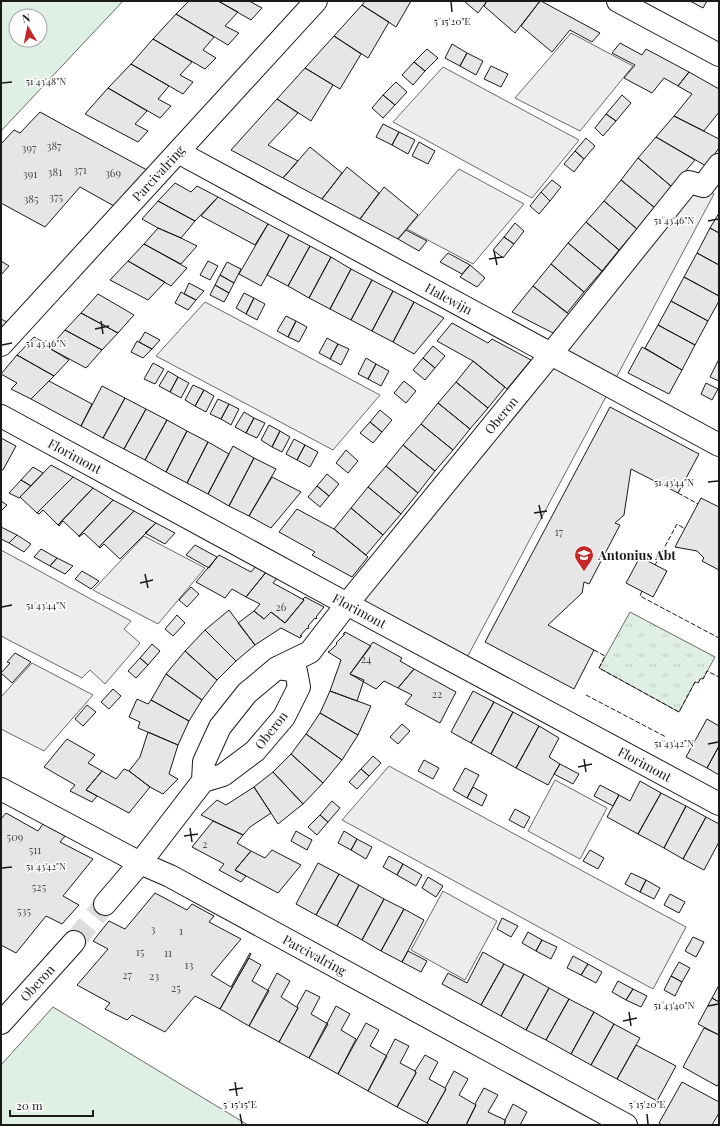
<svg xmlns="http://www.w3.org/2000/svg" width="720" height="1126" font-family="'Playfair Display',serif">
<defs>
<pattern id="park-tufts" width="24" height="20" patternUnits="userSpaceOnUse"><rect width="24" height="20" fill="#e0efe3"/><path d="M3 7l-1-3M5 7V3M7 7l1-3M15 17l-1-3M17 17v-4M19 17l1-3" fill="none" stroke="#c0ccc2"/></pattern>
</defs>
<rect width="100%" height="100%" fill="#fff"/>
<path fill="#e0efe3" stroke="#6a6a6a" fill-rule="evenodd" d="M1,1H123L1,131ZM16,16H40V40H16Z
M53,1007L248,1125H1V1065Z"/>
<path fill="url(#park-tufts)" stroke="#6a6a6a" d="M630,612L715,657L703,679L701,678L698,683L695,682L679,712L599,668Z"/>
<path fill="#ededed" stroke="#6a6a6a" d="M571,33L633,66L580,131L515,98Z
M443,67L579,140L532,198L393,122Z
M459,169L524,204L473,264L407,229Z
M689,182L703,186L714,194L463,665L347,604Z
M205,302L380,395L333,450L156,356Z
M144,536L205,568L158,624L93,590Z
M1,550L131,621L124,629L140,643L105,684L90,670L82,678L1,636Z
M32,663L93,695L44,751L1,729V697Z
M389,766L686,927L653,989L342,820Z
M555,780L607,808L580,859L528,831Z
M443,891L497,921L465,980L411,950Z"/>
<path fill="#e6e6e6" stroke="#1a1a1a" d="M189,1H218L238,12L225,26L239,33L228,45L176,14Z
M218,1H249L262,8L251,20Z
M365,1H411L396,27L362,5Z
M464,1H487L478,13Z
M487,1H540L515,33L484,6Z
M540,1H541L600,33L592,42L570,30L552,52L521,26Z
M690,1H707L703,8Z
M362,5L389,22L368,58L334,36Z
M176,14L214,37L203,50L216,58L205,69L153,39Z
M334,36L361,54L340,89L305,68Z
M153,39L192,62L180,75L193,82L183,94L131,64Z
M620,43L642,55L646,49L689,72L678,86L664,78L652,93L624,78L635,65L612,53Z
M452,44L467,53L460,66L445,58Z
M427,49L438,58L425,71L414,62Z
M467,53L483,61L476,75L460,66Z
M414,62L425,71L413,85L402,75Z
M131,64L169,86L158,99L171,106L160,118L108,88Z
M491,66L508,74L501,87L484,79Z
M305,68L333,85L311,121L277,99Z
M689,72L719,89V112L704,131L674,116L692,94L678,86Z
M396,82L407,92L395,105L383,95Z
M108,88L147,111L135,124L148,131L138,142L85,114Z
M383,95L395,105L383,118L372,108Z
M622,95L631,103L616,121L606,114Z
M277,99L298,113L268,145L298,161L283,178L231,150Z
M40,112L71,129L147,170L114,206L80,187L45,227L1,203V144L14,130L20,133Z
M606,114L616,121L603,136L595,128Z
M674,116L719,139V148L706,166L656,137Z
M383,124L399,132L392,145L376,137Z
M399,132L415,140L408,154L392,145Z
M656,137L695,160L672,187L638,158Z
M586,138L595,146L584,159L575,151Z
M419,142L435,151L428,164L412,156Z
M310,147L342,173L322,199L283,178Z
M575,151L584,159L574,172L564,164Z
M638,158L672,187L655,208L621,180Z
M347,167L379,193L360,219L322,199Z
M552,180L561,187L550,201L541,192Z
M621,180L655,208L637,229L604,201Z
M175,183L191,192L197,186L218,197L195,221L158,201Z
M384,187L418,215L398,239L360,219Z
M541,192L550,201L539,214L530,206Z
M218,197L268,224L255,245L201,216Z
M158,201L195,221L181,238L158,228L142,219Z
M604,201L637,229L619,250L586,222Z
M719,213V233L710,228Z
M586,222L619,250L602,271L568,243Z
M515,223L524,231L514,244L504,237Z
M268,224L289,235L261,286L239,274Z
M158,228L181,238L197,246L181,264L144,244Z
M710,228L719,233V265L697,253Z
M406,230L427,241L419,251L398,239Z
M289,235L310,246L288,286L267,275Z
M504,237L514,244L503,258L493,250Z
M568,243L602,271L584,292L551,264Z
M144,244L187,268L171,286L128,261Z
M310,246L331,257L309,298L288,286Z
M448,253L470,265L462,274L440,262Z
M697,253L719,265V296L684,277Z
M331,257L351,269L330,309L309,298Z
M1,261L9,266L1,275Z
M128,261L165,282L148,300L110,280Z
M208,261L218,266L210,280L200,275Z
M227,262L241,269L234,283L220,275Z
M551,264L584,292L567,313L533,286Z
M470,265L485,278L477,287L460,277Z
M351,269L372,280L351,320L330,309Z
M220,275L234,283L229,293L215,285Z
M684,277L719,296V301L708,321L671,301Z
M372,280L393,291L372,331L351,320Z
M189,283L204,291L196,300L184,294Z
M215,285L229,293L224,302L210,295Z
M533,286L569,314L553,333L512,312Z
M393,291L414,302L393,342L372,331Z
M181,292L196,300L188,310L175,303Z
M244,293L254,298L246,314L236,308Z
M98,294L134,315L118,333L81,313Z
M254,298L265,304L257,320L246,314Z
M671,301L708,321L695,345L658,325Z
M414,302L444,318L414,354L393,342Z
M81,313L118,333L102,350L65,330Z
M286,316L296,321L288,337L277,331Z
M1,319L7,322L1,329Z
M296,321L307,327L299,342L288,337Z
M452,323L488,343L492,339L531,360L507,389L473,361L437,341Z
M658,325L695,345L682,370L645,348Z
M65,330L102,350L86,368L49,348Z
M145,332L160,340L152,349L139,342Z
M34,337L50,346L49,348L69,360L54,376L17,355Z
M327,338L338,344L330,359L319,353Z
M137,341L152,349L143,358L131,352Z
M338,344L349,349L341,365L330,359Z
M433,346L445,356L435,368L423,358Z
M642,347L682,370L669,394L628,373Z
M17,355L54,376L31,399L11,389L17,383L1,374Z
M366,358L376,364L368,379L358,374Z
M423,358L435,368L425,380L413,370Z
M719,359V381L710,377Z
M473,361L505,387L488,408L456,382Z
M153,363L164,369L155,384L144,379Z
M376,364L389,371L381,386L368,379Z
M168,371L178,377L170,392L159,386Z
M178,377L189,383L181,398L170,392Z
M49,381L92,404L81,426L31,399Z
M404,381L416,391L406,403L394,393Z
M456,382L488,408L470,429L438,403Z
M706,383L718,389L712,400L701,394Z
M193,385L204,390L195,406L185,400Z
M102,386L125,398L103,438L81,426Z
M204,390L214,396L206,412L195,406Z
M125,398L146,409L124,449L103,438Z
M218,399L229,404L221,419L210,414Z
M438,403L470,429L453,450L421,424Z
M229,404L239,409L231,425L221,419Z
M610,407L699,454L678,493L631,469L624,515L615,523L620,525L589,584L584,582L582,593L548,625L594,650L574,689L485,642Z
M146,409L167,420L145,460L124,449Z
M380,410L392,420L382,432L370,422Z
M244,412L254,418L246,433L235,427Z
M254,418L265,423L257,438L246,433Z
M167,420L187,431L166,472L145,460Z
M370,422L382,432L373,443L360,433Z
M421,424L453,450L435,471L403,445Z
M269,425L280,431L272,447L261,440Z
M187,431L208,442L187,483L166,472Z
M280,431L290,437L282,452L272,447Z
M1,438L16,446L3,470H1Z
M294,439L305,445L297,460L286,454Z
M208,442L229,454L208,494L187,483Z
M305,445L318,452L310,467L297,460Z
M403,445L435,471L418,493L386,466Z
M233,446L254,458L229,506L208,494Z
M346,450L358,461L348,473L336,463Z
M254,458L276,469L249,516L229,506Z
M51,465L73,477L37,513L20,497Z
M386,466L418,493L401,514L368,487Z
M33,467L43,473L31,486L21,480Z
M327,474L339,484L329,496L317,486Z
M73,477L93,488L58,525L43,510L39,514L37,513Z
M272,477L301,492L271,528L249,516Z
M21,480L31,486L19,498L9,493Z
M317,486L329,496L320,507L308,497Z
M368,487L401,514L383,535L351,508Z
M93,488L113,500L79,536L63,521L59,526L58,525Z
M701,498L719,507V570L702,561L704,558L697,551L675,547Z
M113,500L134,511L99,547L84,533L79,537V536Z
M1,501L7,505L1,511Z
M351,508L383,535L366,555L334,529Z
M297,509L334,529L368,557L352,577L312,555L315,552L279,532Z
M134,511L156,523L120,559L104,544L100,548L99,547Z
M156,523L175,533L165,544L145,533Z
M1,527L17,535L9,543L1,539Z
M17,535L31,544L24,552L9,543Z
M195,545L217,557L209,568L186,555Z
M41,549L57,558L50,566L34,557Z
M219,555L251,572L256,566L267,571L246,597L232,589L225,598L196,582Z
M640,557L667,571L653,597L626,583Z
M57,558L73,566L65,574L50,566Z
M82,571L99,581L91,589L75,579Z
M267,571L278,577L273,583L304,600L285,623L271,612L264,619L254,611L260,604L246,597Z
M191,587L199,594L187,607L179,600Z
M305,597L324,607L316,617L317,618L316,619L315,618L308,626L309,627L308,629L307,628L300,636H302L300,638L281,628L255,645L238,623L254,611L264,619L271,612L285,623L304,600L303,599Z
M229,610L255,645L236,661L205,630Z
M177,615L185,623L173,636L165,629Z
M205,630L236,661L217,680L185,651Z
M345,632L371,646L350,674L364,680L357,701L330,691L341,660L328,652L329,651H330L337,644L336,643L345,634H343Z
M373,642L402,658L400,661L414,669L398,688L384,681L376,689L350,674Z
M152,644L160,651L148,665L140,658Z
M185,651L217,680L202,700L166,674Z
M15,653L31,662L12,683L1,673L10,663L7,662Z
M140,658L148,665L136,678L128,671Z
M414,669L456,692L440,723L405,704L412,695L398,688Z
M166,674L202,700L189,721L151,700Z
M113,689L121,696L109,709L101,702Z
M330,691L371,706L358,735L320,713Z
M473,691L494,702L471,743L451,732Z
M137,699L148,704L151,700L189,721L178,745L138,728L140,722L129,717Z
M494,702L513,712L491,754L471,743Z
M87,705L96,712L83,726L75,719Z
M513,712L539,726L516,768L491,754Z
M320,713L358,735L342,760L306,734Z
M707,719L719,726V746L707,768L686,757Z
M402,724L410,731L398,744L390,737Z
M539,726L559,738L549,757L560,764L548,785L516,768Z
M148,732L178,745L169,774L178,779L163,794L150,787L129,771L140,757Z
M306,734L342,760L323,783L291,754Z
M67,739L95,755L88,763L102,771L86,790L97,796L92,802L70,791L75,785L44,767Z
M719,746V775L707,768Z
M291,754L323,783L303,804L273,772Z
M373,756L381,763L369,776L361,769Z
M424,760L439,768L433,779L418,771Z
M560,764L579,774L573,784L554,774Z
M465,768L479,775L467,798L453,790Z
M124,769L129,771L150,787L129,813L86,790L102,771L116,779Z
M361,769L369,776L357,789L349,782Z
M273,772L303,804L278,824L254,787Z
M640,781L661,793L638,834L607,817L619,795L630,801Z
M600,785L619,795L613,806L594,796Z
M254,787L271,813L250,827L243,835L201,815L217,800L226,805Z
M473,787L487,795L482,806L467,798Z
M661,793L686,806L664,848L638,834Z
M332,801L340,808L328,822L320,815Z
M686,806L706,817L683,859L664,848Z
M515,809L530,817L524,828L509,820Z
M6,813L38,831L43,824L65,836L60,842L93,859L63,896L79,905L62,924L46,916L16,953L1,945V819Z
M320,815L328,822L317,835L308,827Z
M706,817L719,824V842L704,870L683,859Z
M213,821L243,835L237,843L251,851L235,870L246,876L241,882L219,870L224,864L192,847Z
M296,831L312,840L307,850L291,841Z
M344,831L357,839L351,850L338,843Z
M357,839L372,847L366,859L351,850Z
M272,850L301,865L278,893L235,870L251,851L265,858Z
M590,850L604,858L598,869L583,861Z
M389,856L403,864L397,875L383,867Z
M318,863L339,874L316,915L296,904Z
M403,864L422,875L416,886L397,875Z
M631,873L646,880L640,892L625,884Z
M339,874L359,885L337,926L316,915Z
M428,877L443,886L436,897L422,888Z
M646,880L660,888L654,899L640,892Z
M359,885L384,899L362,940L337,926Z
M155,893L187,910L192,904L214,916L209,922L241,939L211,975L231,987L250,953L251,954L220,1009L195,996L165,1032L132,1015L127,1020L105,1009L110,1003L77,985L108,949L93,941L109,921L125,929Z
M670,894L685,902L679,913L664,905Z
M384,899L404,909L381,951L362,940Z
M404,909L424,920L402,962L381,951Z
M502,918L518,926L511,937L497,929Z
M528,932L542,940L536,951L522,943Z
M693,937L704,942L696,957L685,951Z
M542,940L557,947L551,959L536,951Z
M408,951L427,961L421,972L402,962Z
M483,952L504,964L481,1005L442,984L448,973L467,983Z
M573,956L588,964L581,975L567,968Z
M249,958L261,965L252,981L269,991L249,1026L220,1009Z
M679,962L690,968L682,982L671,976Z
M504,964L524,974L501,1016L481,1005Z
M588,964L602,972L596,983L581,975Z
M277,973L290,981L281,997L298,1008L279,1042L249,1026Z
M524,974L549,988L526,1030L501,1016Z
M671,976L682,982L675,996L664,990Z
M618,981L633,989L626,1000L612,992Z
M719,985V1002L712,998Z
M549,988L569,999L546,1040L526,1030Z
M633,989L647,996L641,1007L626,1000Z
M306,990L320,997L311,1014L328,1024L309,1058L279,1042L298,1008L297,1006Z
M712,998L719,1002V1035L698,1024Z
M569,999L594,1012L571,1054L546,1040Z
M336,1006L350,1014L341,1030L356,1039L338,1074L309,1058Z
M594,1012L614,1024L591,1065L571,1054Z
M366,1023L379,1030L370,1046L387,1056L368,1091L338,1074Z
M614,1024L640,1038L617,1079L591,1065Z
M704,1028L719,1035V1083L717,1086L683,1067Z
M395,1039L409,1046L400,1063L415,1071L416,1073L397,1107L368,1091Z
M636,1045L676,1066L657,1101L617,1079Z
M425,1055L438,1062L429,1079L445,1088L446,1089L427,1123L397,1107L416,1073L415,1071Z
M454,1071L468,1079L459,1095L476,1105L466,1125H430L427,1123L446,1089L445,1088Z
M682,1082L719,1102V1113L712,1125H662L659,1123Z
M484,1088L498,1095L488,1112L505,1120V1122L504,1125H466L476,1105L475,1104Z
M513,1104L527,1112L520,1125H504L505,1122V1120Z"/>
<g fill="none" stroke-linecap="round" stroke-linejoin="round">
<path stroke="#ddd" stroke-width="22" stroke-dasharray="22 11" stroke-linecap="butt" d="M74,942L105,904"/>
<g stroke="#1a1a1a" stroke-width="24">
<g id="street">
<path d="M618,1L719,55"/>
<path id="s1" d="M178,152L719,445"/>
<path id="s2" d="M1,345L316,1"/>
<path id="s3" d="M1,416L347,604L719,804"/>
<path id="s4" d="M277,668L310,652L347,604L551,354L689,182L703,186L719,165"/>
<path id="s5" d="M1,789L140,863L170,876L626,1125"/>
<path d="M105,904L140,863L203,781L204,762L220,727L247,693L277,668L296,671L299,687L284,717L255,751L223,775L203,781"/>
<path id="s6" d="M1,1023L74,942"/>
</g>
</g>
<use href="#street" stroke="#fff" stroke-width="22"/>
<path stroke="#1a1a1a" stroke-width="1" stroke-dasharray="5 2" stroke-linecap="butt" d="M678,493L698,504
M655,565L677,524L685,529
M642,591L640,596L719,638
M594,650L605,656L599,668L679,712L695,682L698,683L701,678L703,679L707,671L719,677
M586,695L666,737"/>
</g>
<path fill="none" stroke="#1a1a1a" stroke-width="1.5" d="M451,2L452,12M2,83L12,82M708,221L718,219M494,251L497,265M489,259L503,257M101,321L103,334M95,329L109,326M2,345L12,343M708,482L718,481M539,505L542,519M534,513L547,511M145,574L148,588M140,583L153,580M2,607L12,605M708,744L718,742M584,759L586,772M578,767L592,764M190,828L192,842M184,836L198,834M2,868L12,867M708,1006L718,1004M629,1012L631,1026M623,1021L637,1018M235,1082L237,1096M229,1090L243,1088M240,1114L242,1124M647,1114L648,1124"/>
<defs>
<g id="school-pin" transform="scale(1)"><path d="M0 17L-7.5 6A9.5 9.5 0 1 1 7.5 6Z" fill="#c62828" stroke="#fff"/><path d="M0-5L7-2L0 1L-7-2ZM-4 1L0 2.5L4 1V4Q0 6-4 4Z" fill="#fff"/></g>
</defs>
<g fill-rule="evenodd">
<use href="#school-pin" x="584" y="555"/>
</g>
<g text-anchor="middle" stroke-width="3" stroke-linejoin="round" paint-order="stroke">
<g font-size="11" fill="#4d4d4d">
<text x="54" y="150">387</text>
<text x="29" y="152">397</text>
<text x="80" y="174">371</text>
<text x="55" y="176">381</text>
<text x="113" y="177">369</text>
<text x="30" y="178">391</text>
<text x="56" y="201">375</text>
<text x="31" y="203">385</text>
<text x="559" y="536">17</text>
<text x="281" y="611">26</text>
<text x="366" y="663">24</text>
<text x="437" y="698">22</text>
<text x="15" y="841">509</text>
<text x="205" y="848">2</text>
<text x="35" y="854">511</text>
<text x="39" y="891">525</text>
<text x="24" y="915">535</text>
<text x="153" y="933">3</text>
<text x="181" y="935">1</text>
<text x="140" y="956">15</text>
<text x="168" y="957">11</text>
<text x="189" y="969">13</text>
<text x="127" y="979">27</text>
<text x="154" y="980">23</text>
<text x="176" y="992">25</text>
</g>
<g font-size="13" fill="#1a1a1a" stroke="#fff">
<text dy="5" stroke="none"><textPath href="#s2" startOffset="233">Parcivalring</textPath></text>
<text dy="5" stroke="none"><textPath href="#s1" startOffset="308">Halewijn</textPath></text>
<text dy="5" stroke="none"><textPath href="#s4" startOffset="341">Oberon</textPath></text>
<text dy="5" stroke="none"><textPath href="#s3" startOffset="84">Florimont</textPath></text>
<text dy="5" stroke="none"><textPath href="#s3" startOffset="408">Florimont</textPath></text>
<text transform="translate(271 730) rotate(-52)" y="5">Oberon</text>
<text dy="5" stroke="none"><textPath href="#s3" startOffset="732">Florimont</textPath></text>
<text dy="5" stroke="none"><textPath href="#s5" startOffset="355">Parcivalring</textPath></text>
<text dy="5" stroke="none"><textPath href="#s6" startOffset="54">Oberon</textPath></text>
</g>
<g font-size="13" font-weight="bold" fill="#1a1a1a" stroke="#fff" text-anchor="start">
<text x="598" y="560">Antonius Abt</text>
</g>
</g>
<g font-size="10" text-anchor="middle" fill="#1a1a1a" stroke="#fff" stroke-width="3" stroke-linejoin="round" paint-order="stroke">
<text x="452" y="25">5°15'20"E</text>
<text x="46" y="85">51°43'48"N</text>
<text x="674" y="224">51°43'46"N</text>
<text x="46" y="347">51°43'46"N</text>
<text x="674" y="486">51°43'44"N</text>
<text x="46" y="609">51°43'44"N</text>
<text x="674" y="747">51°43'42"N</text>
<text x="46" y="870">51°43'42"N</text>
<text x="674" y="1009">51°43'40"N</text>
<text x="240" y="1108">5°15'15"E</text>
<text x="647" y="1108">5°15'20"E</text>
</g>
<rect width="720" height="1126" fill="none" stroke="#1a1a1a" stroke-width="4"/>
<g transform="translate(28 28) rotate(350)"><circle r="19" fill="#ffffff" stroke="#a3a3a3"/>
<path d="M0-3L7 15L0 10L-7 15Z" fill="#c62828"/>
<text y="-6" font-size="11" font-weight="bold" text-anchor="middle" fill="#1a1a1a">N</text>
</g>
<path d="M10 1110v6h83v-6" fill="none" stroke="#1a1a1a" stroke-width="2"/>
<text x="16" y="1110" font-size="12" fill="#1a1a1a" stroke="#ffffff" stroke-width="3" paint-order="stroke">20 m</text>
</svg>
